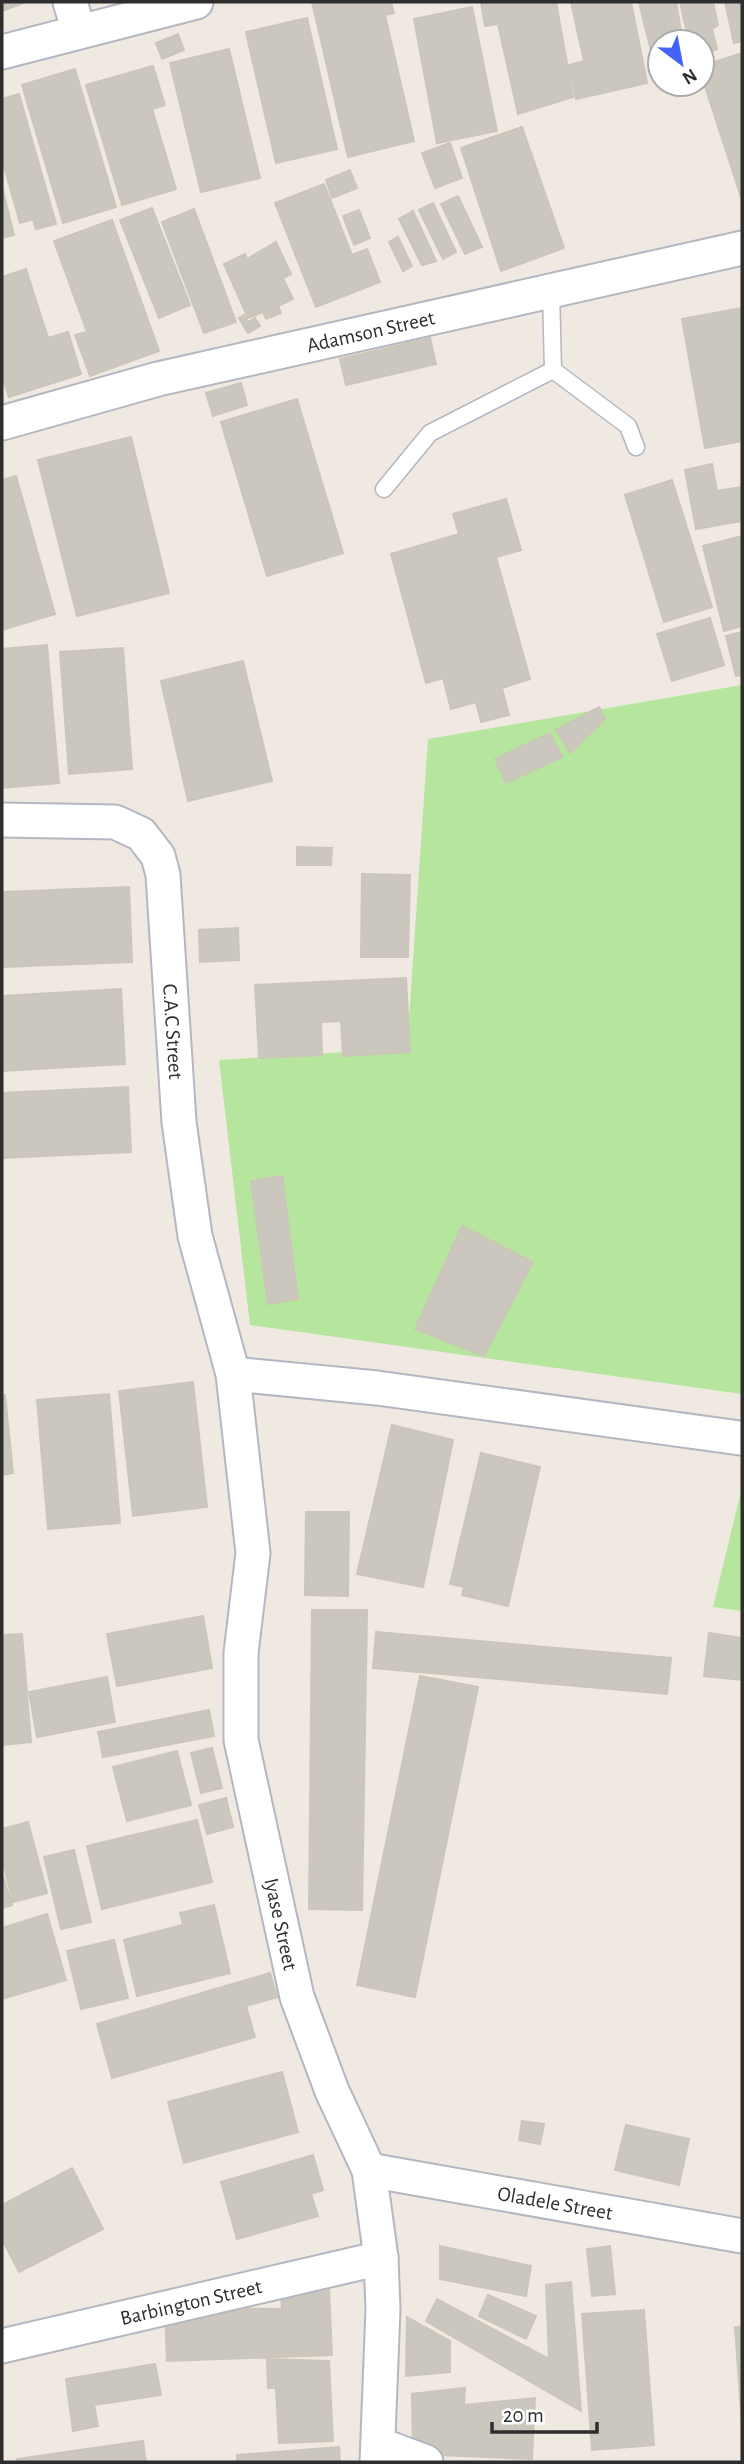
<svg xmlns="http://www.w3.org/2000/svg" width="744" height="2464" font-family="'Alegreya Sans',sans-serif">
<rect width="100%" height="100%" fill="#efe9e1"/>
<path fill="#b6e59e" d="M742,685V1394L250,1325L219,1060L407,1048L428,739Z
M742,1487V1611L713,1607Z"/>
<path fill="#cbc7bf" stroke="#cbc5ba" stroke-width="2" d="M2,2H26L2,11Z
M312,2H391L394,13L385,15L414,141L348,157Z
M481,2H556L573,97L518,114L498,24L485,26Z
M571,2H631L647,83L576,99L569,65L584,61Z
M639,2H676L683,42H660V79H658Z
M680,2H713L718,25L712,29L717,49L702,54V42H689Z
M725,2H742V41L734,43Z
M472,7L497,131L437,143L414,19Z
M307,18L337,149L276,163L246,32Z
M178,34L184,50L162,59L156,43Z
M229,49L260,178L201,192L170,63Z
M742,53V197H741L702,77V66Z
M153,66L165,105L152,109L176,189L122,205L86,85Z
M75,69L116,207L63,223L22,85Z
M19,94L56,224L36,229L33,219L20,223L2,159V99Z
M522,127L564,248L501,271L461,148Z
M450,143L462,178L435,188L422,153Z
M350,170L357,188L332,198L326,180Z
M324,184L352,255L367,249L380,282L316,307L275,203Z
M2,187L14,235L2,238Z
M458,196L482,247L465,254L441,204Z
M433,203L456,252L443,259L419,210Z
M152,208L190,305L159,318L120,220Z
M194,209L236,322L204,333L162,222Z
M359,210L370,238L354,245L343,216Z
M413,211L436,261L422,265L399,219Z
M112,220L159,351L90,376L75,335L87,332L54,241Z
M398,237L412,266L403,271L389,242Z
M276,242L291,274L283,278L293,299L278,306L281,313L266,319L263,312L248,318L224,264L245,254L247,259Z
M26,269L48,338L68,332L81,374L9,397L2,376V277Z
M742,308V441L705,448L682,319Z
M244,315L248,322L255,318L260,326L248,333L239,318Z
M430,338L436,364L346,385L340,359Z
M241,383L247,405L213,416L206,393Z
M297,399L343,553L267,576L221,422Z
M131,437L169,593L77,616L38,460Z
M712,464L717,491L742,487V521L696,529L685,470Z
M16,476L55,614L2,630V480Z
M672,480L712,607L664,622L625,495Z
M506,499L521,550L496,557L530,679L502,688L509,715L481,722L476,702L451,709L443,678L426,683L391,554L459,534L453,514Z
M742,536V626L724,631L703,546Z
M710,618L724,665L672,681L657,634Z
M742,632V675L736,676L726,636Z
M47,645L59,783L2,788V649Z
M123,648L132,769L69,774L60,652Z
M243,661L272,781L188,801L161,681Z
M599,707L605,719L570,753L556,730Z
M550,733L562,757L506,783L495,759Z
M297,847L332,848L331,865H297Z
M362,874L410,875L408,957H361Z
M129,887L132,962L2,967V892Z
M238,928L239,960L200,962L199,930Z
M406,978L410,1052L343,1056L341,1021L321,1022L322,1055L259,1058L255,985Z
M121,989L125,1064L2,1071V996Z
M128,1087L131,1152L2,1158V1093Z
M282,1176L298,1299L268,1304L251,1181Z
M462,1226L533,1262L484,1356L415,1329Z
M193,1382L207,1507L133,1516L119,1391Z
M109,1394L120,1523L48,1529L37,1400Z
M2,1395H5L13,1473L2,1475Z
M392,1425L453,1440L423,1587L357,1574Z
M481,1453L540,1467L508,1606L462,1595L464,1587L450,1584Z
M306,1512H349L348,1596L305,1595Z
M312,1610H367L362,1910L309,1909Z
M203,1616L212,1668L117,1686L107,1634Z
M376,1632L671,1658L667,1694L373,1668Z
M709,1633L742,1638V1680L704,1676Z
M22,1634L31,1742L2,1745V1635Z
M420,1676L478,1687L415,1997L357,1985Z
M107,1677L115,1722L37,1737L29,1692Z
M209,1710L214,1736L103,1757L98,1732Z
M212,1748L222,1788L201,1793L191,1753Z
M177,1751L191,1805L127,1821L113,1767Z
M226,1798L233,1827L207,1834L199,1805Z
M197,1820L212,1882L102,1909L87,1846Z
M28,1822L47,1893L13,1902L2,1859V1829Z
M74,1850L91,1922L61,1929L44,1857Z
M2,1873L12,1905L2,1908Z
M214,1905L230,1973L137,1996L124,1940L183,1925L180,1913Z
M47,1914L66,1980L2,1999V1928Z
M114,1940L128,1998L81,2009L67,1951Z
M270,1973L277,1997L246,2006L255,2037L112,2078L97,2024Z
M282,2072L298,2132L184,2163L168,2102Z
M522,2121L544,2124L540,2144L519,2140Z
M626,2125L689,2139L679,2185L615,2170Z
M313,2155L323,2190L311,2194L318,2216L237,2239L221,2182Z
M72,2168L103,2229L19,2272L2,2239V2205Z
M440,2246L531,2266L526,2296L440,2279Z
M610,2246L615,2294L592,2296L587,2249Z
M571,2282L581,2411L426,2321L437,2299L549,2359L546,2285Z
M329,2290L332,2355L167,2361L165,2308L282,2309L281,2291Z
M488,2295L536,2316L526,2339L479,2316Z
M644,2310L654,2445L592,2450L582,2314Z
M407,2317L450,2341V2372L406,2376Z
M735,2327H742V2426Z
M267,2359L329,2361L333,2441L279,2443L276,2388H268Z
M155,2364L161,2395L94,2405L98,2426L73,2431L66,2379Z
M465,2388L464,2405L535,2398L532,2459L413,2454L412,2394Z
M143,2441L146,2462H17V2459Z
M339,2447L340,2462H237V2455Z"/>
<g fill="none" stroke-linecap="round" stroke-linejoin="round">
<g stroke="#b4b7c1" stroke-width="19">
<path id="service" d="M553,370L628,426L636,447
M384,489L430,433L553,370L551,291"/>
</g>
<g stroke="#b4b7c1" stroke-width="37">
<g id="minor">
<path d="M70,2L79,31"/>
<path d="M2,52L196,2"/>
<path id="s1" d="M2,423L158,379L742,248"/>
<path id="s2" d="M2,820L115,822L141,834L158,856L163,875L179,1122L195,1236L233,1374L253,1553L241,1653V1740L297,1997L332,2091L369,2170L381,2258L383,2309L377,2462"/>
<path d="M233,1374L377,1388L740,1438"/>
<path id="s3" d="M369,2170L742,2236"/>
<path id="s4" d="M2,2346L381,2258"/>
<path d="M378,2444L426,2462"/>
</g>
</g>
<use href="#service" stroke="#fff" stroke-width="16"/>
<use href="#minor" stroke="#fff" stroke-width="33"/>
</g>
<g text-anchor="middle" stroke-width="5" stroke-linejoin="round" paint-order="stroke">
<g font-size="21" fill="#2e2e2e" stroke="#fff">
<text dy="7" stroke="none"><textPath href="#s1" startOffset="380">Adamson Street</textPath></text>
<text dy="7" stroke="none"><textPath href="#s2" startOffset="346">C.A.C Street</textPath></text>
<text dy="7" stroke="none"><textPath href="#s2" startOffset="1251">Iyase Street</textPath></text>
<text dy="7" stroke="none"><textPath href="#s3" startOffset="189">Oladele Street</textPath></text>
<text dy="7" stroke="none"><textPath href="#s4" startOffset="194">Barbington Street</textPath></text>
</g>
</g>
<rect width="744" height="2464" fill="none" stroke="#2e2e2e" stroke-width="7"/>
<g transform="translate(681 63) rotate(148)"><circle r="33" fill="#ffffff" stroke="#ababab" stroke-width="2"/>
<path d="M0-5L12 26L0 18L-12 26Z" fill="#4264fb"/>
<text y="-10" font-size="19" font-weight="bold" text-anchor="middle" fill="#2e2e2e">N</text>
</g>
<path d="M492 2422v10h105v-10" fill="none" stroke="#2e2e2e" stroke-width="3.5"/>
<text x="503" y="2422" font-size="21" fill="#2e2e2e" stroke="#ffffff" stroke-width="5" paint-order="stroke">20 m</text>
</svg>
